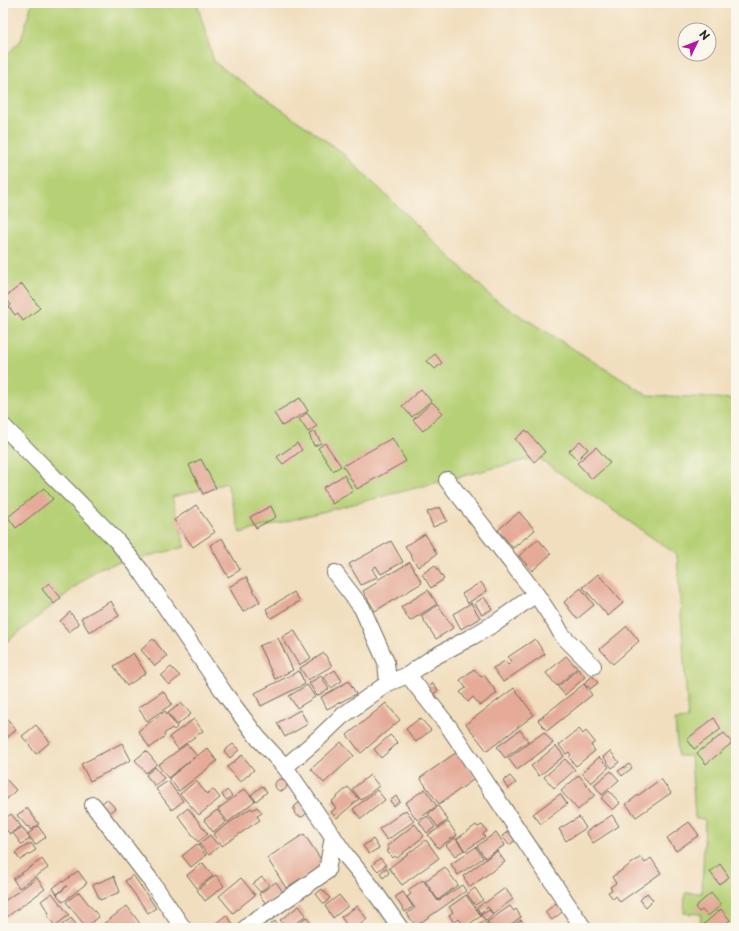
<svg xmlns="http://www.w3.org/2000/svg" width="739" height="931" font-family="'Playpen Sans',sans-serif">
<rect width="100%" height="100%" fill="#fbf7ec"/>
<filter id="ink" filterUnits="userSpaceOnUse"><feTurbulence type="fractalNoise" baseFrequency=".025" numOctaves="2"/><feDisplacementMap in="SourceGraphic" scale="8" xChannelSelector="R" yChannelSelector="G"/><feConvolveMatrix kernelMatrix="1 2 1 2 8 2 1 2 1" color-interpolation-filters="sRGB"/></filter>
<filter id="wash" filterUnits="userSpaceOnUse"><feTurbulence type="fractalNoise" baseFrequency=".012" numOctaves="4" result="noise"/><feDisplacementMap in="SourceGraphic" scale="16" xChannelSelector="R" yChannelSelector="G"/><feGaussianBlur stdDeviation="0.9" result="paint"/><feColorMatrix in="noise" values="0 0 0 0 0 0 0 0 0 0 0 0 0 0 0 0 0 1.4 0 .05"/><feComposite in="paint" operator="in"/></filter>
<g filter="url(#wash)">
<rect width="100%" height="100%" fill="#f1debe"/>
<path fill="#b6d075" stroke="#707e50" d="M32,3H197L214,62L339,150L494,299L647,395L736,399V928H700L701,914L684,913L685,893H702L705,819L695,818L691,756H678L675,720L688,719L677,555L537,457L240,533L227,483L172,497L185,547L99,568L3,645V59L21,40Z"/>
<g id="blocks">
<path fill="#e5aa98" d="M22,284L40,308L23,321L18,313L15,315L9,307L11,305L5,297Z
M435,354L442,363L435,369L427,361Z
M421,389L431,401L412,417L402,406Z
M300,398L308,411L282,426L274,413Z
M432,402L443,413L423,431L413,420Z
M307,413L317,426L308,432L299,419Z
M526,430L545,452L534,462L515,439Z
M315,431L321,443L314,446L309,434Z
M392,438L406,461L357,489L343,466Z
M580,441L588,449L577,460L569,451Z
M297,443L302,450L283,464L277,457Z
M325,443L341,466L333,471L318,448Z
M596,447L610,463L592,479L577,463Z
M201,459L216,488L203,494L189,465Z
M344,475L353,491L332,504L323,488Z
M44,488L53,499L16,528L8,517Z
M196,505L215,532L193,547L174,520Z
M271,506L276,517L256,528L250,517Z
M440,507L447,521L433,527L427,512Z
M519,512L535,530L513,548L498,530Z
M425,534L437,554L418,567L405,546Z
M222,538L240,570L228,577L210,545Z
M538,539L551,554L532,571L519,556Z
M391,541L403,562L381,574L376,566L372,569L377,577L361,585L349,564Z
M410,562L422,583L375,611L363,591L378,582L377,580L389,573L390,574Z
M435,565L444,579L431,588L422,574Z
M598,574L623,603L608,616L583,587Z
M246,577L260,602L243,612L229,587Z
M481,582L487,591L468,603L462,594Z
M49,583L61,598L54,604L42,589Z
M581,588L594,605L577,619L564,602Z
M428,590L437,604L410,621L401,607Z
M294,592L300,601L271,618L266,609Z
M484,597L492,609L482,615L475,603Z
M111,601L119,616L89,632L81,618Z
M471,603L480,618L461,629L453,614Z
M438,605L453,628L436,639L421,616Z
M70,612L79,624L69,632L60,621Z
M627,626L639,641L613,664L600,649Z
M294,630L311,658L299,665L282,637Z
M278,638L293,670L275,679L259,646Z
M153,639L167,656L155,666L141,650Z
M535,639L545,654L503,682L493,668L505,661L508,665L512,663L508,657Z
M133,653L146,673L127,686L114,666Z
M324,653L332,666L308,680L300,668Z
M566,656L577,668L557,686L546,673Z
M171,667L180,676L169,685L161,676Z
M474,669L481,677L484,675L497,693L480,706L473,697L468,702L460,692L466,688L460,680Z
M578,669L585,677L565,695L558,687Z
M335,670L342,681L331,688L324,677Z
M299,671L305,684L261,706L255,693Z
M321,676L329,689L317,696L309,683Z
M593,676L598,683L590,689L588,686L587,687L584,683Z
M349,681L356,694L327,709L321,697Z
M432,683L438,690L431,697L425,690Z
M584,684L592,695L547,731L538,720Z
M307,685L315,697L297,708L289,696Z
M514,688L534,715L487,751L466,724Z
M163,691L172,704L147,721L138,708Z
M181,703L191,714L177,725L168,713Z
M386,703L400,720L361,753L347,735Z
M300,710L308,724L285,737L277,723Z
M165,711L177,727L174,730L172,728L164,734L165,736L150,748L138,731Z
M6,717L16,730L3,741V719Z
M420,718L431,730L416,742L406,729Z
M714,718L721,729L694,749L687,739Z
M194,719L203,731L178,749L169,737Z
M36,725L50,742L36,754L22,736Z
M579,729L583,734L586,731L595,742L591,745L595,751L576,766L569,757L571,755L569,752L566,754L559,745Z
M520,730L528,741L505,758L497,747Z
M544,732L553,743L517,770L508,758Z
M724,733L732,743L706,764L697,753Z
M390,735L398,743L381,758L374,749Z
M341,742L354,756L324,783L311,769Z
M122,743L131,760L90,781L81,764Z
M187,744L197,756L207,748L217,761L179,791L169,778L195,757L168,778L158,765Z
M233,744L239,750L230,758L224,751Z
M556,746L564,756L539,776L531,766Z
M146,751L157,764L146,773L135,760Z
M610,751L619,762L612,768L603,757Z
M457,752L476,778L439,804L420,778Z
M242,755L254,770L240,782L227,767Z
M599,757L609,767L591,783L582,773Z
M565,759L575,770L554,788L544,777Z
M629,764L632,768L622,776L618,771Z
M155,767L164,778L155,786L146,775Z
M611,771L619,780L602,795L594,785Z
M370,775L379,786L361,800L352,789Z
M579,775L595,795L578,810L561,791Z
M510,776L516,783L508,789L503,781Z
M6,779L16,790L4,802L3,800V783Z
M661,779L671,793L636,817L626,804Z
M275 785a6 6 0 1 1 12 0a6 6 0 1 1-12 0Z
M168,781L183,801L172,810L156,789Z
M196,781L207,794L213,789L220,798L199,815L180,794Z
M262,786L267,792L256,801L251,795Z
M348,787L359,799L337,818L331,812L336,808L331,802Z
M245,789L255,801L228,822L218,809Z
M425,789L437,806L417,820L405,803Z
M227,790L232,796L227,800L222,795Z
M377,790L385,800L361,819L353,809Z
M609,791L620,803L613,810L601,798Z
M560,794L567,804L541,824L533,814Z
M396,796L400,801L394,806L390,801Z
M107,799L115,808L108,814L100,805Z
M299,803H303L307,812L305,815L302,817L298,816L295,814L294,811V807L296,805Z
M438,806L448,820L438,827L428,814Z
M257,807L262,813L257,816L260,820L222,846L213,834L251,808L253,810Z
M27,808L39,824L31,830L28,826L27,827L17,815Z
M188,808L208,834L198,842L178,816Z
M217,810L226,822L213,832L204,820Z
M406,810L414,821L387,840L379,829Z
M11,814L21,826L10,834L3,826V820Z
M612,815L619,826L593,843L586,832Z
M427,816L435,827L427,833L419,822Z
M579,817L586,828L566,841L559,829Z
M448,822L457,835L438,848L428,835Z
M689,822L699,835L676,851L667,838Z
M415,824L424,836L397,858L395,856L392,858L387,851L389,850L387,846Z
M476,825L478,827L482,825L487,831L483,834L485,837L465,851L457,839Z
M38,826L46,837L35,845L28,834Z
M22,827L30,839L21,844L13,833Z
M510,830L517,839L509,845L502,836Z
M496,832L505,845L485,858L477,846Z
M304,834L324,864L286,888L267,858Z
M210,835L219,846L209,855L199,844Z
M455,838L464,850L455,856L446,845Z
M373,839L379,848L369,854L363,846Z
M426,840L439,858L402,885L389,868Z
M31,843L36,850L20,860L15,853Z
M197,844L206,855L191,867L182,856Z
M476,847L483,858L458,875L451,864Z
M497,851L505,862L470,887L463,876Z
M641,857L645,863L651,858L661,873L620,902L616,896L613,899L608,892L612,890L610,887L616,883L612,877Z
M380,858L386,865L378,871L372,865Z
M42,859L48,868L19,888L13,879Z
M203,863L213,876L197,888L187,875Z
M720,864L729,877L719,884L710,872Z
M445,867L458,885L438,900L425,881Z
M386,868L389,873L383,878L380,873Z
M78,871L87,883L63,902L57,895L67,886L57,894L53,888L62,881L63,882Z
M133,875L156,908L148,913L125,881Z
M216,875L224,886L205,901L197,890Z
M114,876L120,892L100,900L93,885Z
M262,877L269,885L260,892L253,884Z
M37,878L45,889L4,919L3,902Z
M241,878L255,895L233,913L219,896Z
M423,880L438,901L462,885L466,891L416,926L407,914L415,908L407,897L411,894L408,890Z
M276,882L283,892L266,904L259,894Z
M475,888L483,900L475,905L467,894Z
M505,888L513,899L493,914L488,907L480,913L477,908L484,902L485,903Z
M322,889L330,898L324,904L316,894Z
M79,892L99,917L86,927L66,902Z
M403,892L413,907L405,912L395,897Z
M52,893L69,915L55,926L47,915L49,913L41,901Z
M647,893L653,900L646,907L640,900Z
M711,893L721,905L708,916L702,910L699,912L695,907Z
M339,895L348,906L333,918L325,906Z
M466,895L481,916L465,927L459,919L454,923L449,915L453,912L449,907Z
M559,901L566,909L552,920L545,912Z
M127,906L141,925L137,928H98Z
M299,906L306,915L290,928H286L280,920Z
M357,906L367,919L356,928H349L341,917Z
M510,906L514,911L516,909L521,917L506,928H492L487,922Z
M721,909L730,920L721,928H708L704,924Z
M489,910L493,915L486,921L481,915Z
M226,915L234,925L230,928H210Z
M306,917L315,928H293Z
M71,918L79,928H64L62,925Z
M521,920L527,928H509Z
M275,921L280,928H266Z
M484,921L489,927L474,928Z"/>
</g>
</g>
<g filter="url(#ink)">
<use href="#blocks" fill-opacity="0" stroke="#706a5e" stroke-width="1"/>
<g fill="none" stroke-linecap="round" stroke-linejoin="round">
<g stroke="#706a5e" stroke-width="18">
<path id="minor" d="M3,426L116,540L141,571L225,694L258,738L285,767L347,857L370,885L400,928
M335,573L362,608L386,662L388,683
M536,594L556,624L562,635L593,666
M408,675L449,727L582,926
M285,767L319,738L341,717L367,698L388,683L408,675L432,658L473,636L497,622L536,594L447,480
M93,805L149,878L183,928
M246,928L255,920L265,914L327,871L333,836"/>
</g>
<use href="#minor" stroke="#fff" stroke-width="16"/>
</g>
</g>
<rect width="739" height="931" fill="none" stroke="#fbf7ec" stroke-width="16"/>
<g transform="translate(697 42) rotate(47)"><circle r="19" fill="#fbf7ec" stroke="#a8a59f"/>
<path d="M0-3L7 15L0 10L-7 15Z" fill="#b5179e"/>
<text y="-6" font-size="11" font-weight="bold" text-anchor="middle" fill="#2b2b2b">N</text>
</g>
</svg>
